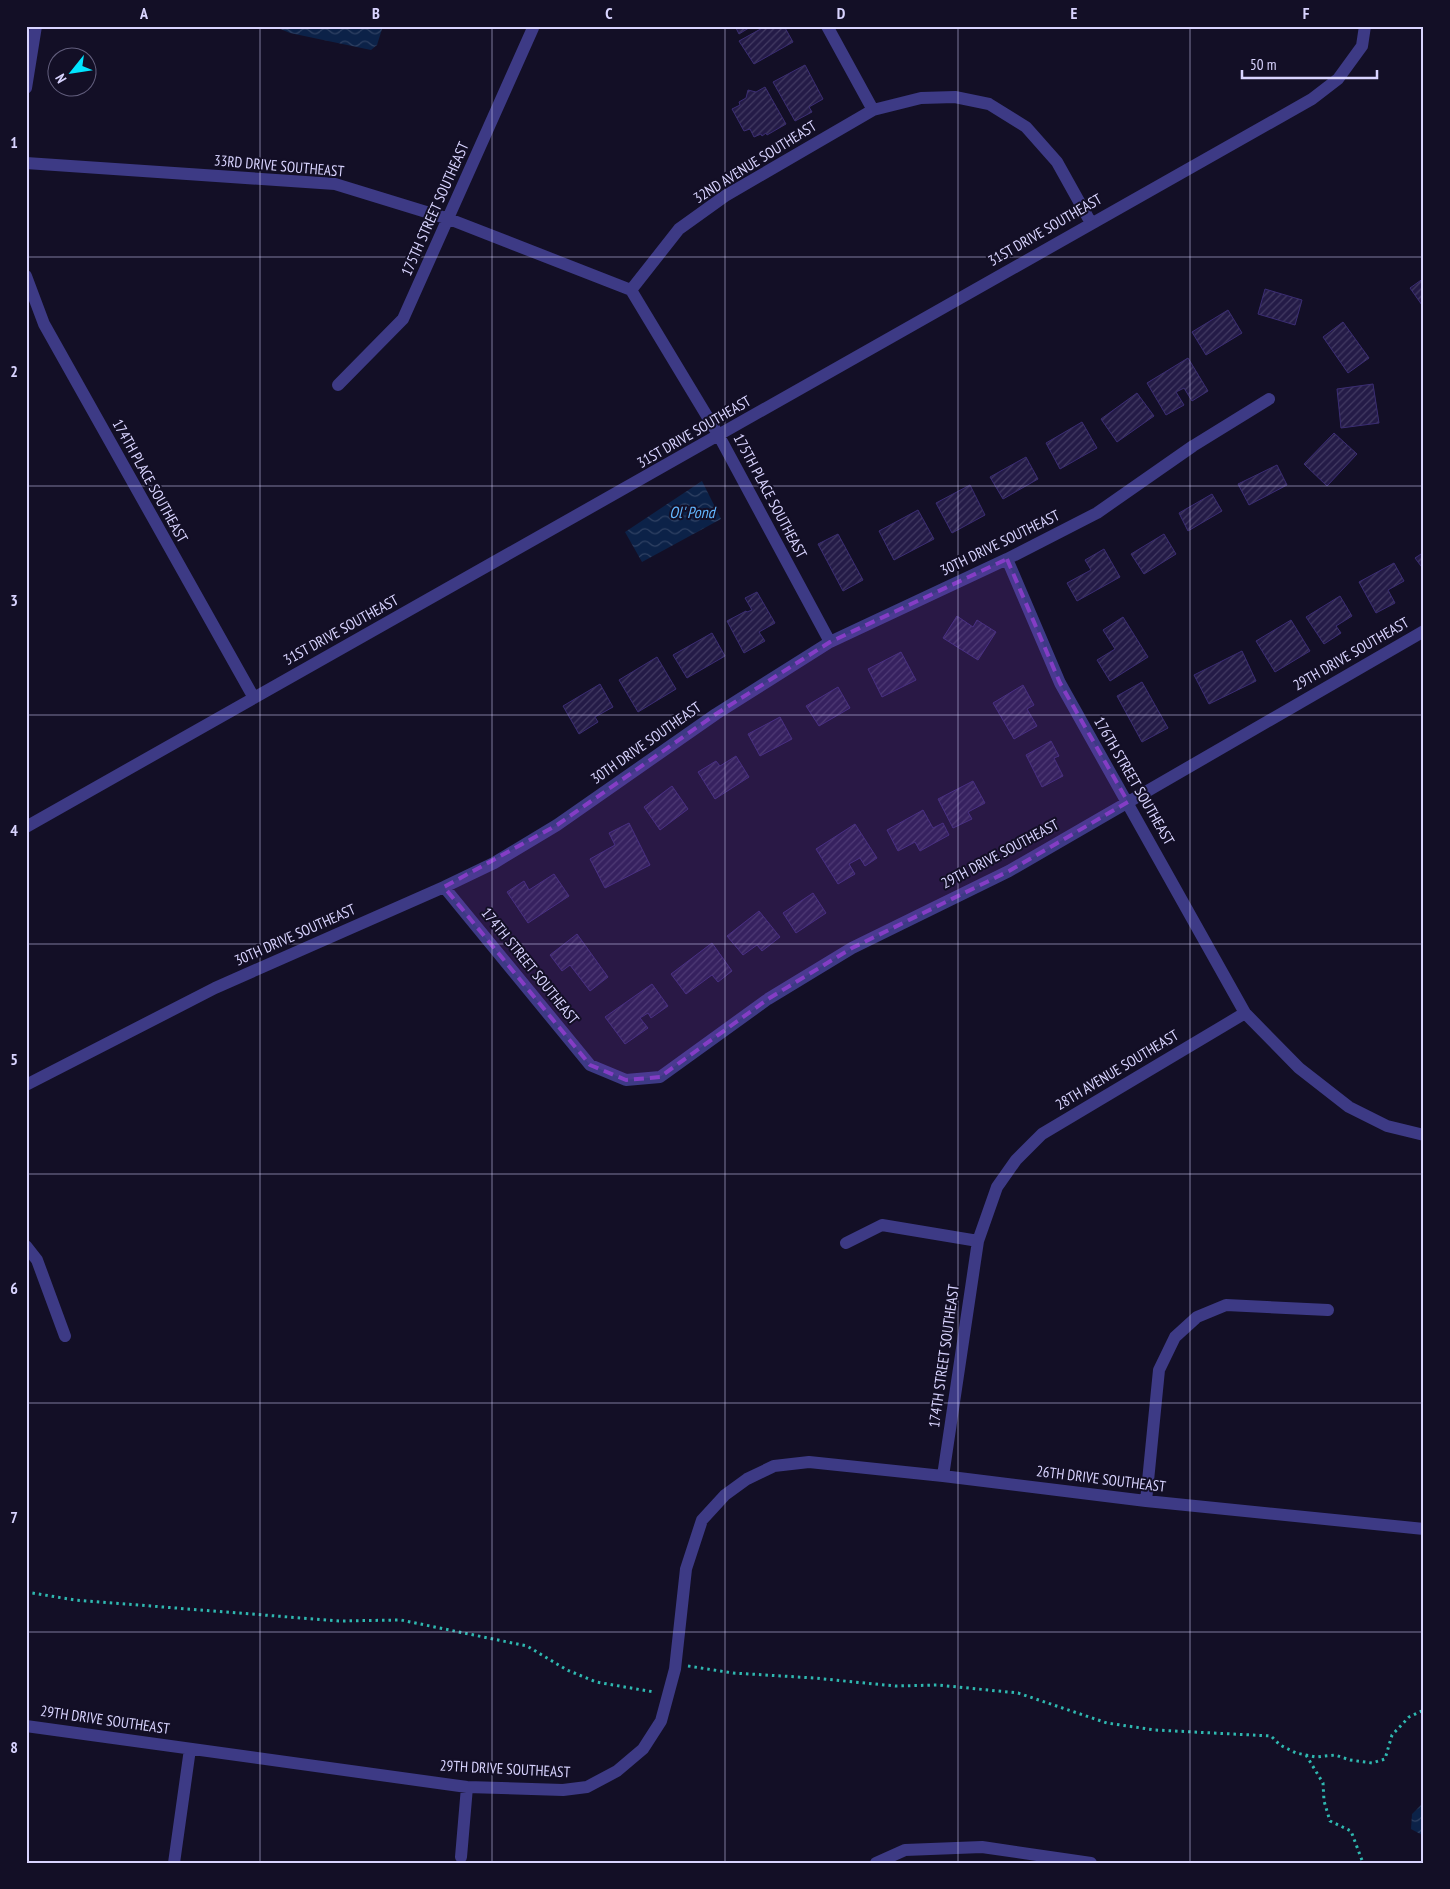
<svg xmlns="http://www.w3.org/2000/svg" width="1450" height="1889" font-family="'PT Sans Narrow',sans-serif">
<defs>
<pattern id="water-waves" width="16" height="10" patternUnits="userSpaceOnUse" patternTransform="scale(1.25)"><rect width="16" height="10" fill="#0c2248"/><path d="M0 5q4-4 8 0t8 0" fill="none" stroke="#2f4163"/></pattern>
<pattern id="building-hatch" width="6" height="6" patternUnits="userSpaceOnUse" patternTransform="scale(1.25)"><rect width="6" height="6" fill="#241b47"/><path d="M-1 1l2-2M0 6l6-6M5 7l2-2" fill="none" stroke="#433b63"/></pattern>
</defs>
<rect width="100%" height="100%" fill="#130f26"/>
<path fill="url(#water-waves)" d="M273,26H383L377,45L371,50L290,33Z
M702,481L721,519L642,562L625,532Z
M1424,1802V1836L1411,1829L1412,1814Z"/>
<path fill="url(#building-hatch)" stroke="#3b2d73" d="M735,26H752L739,34Z
M766,26H784L793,42L754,64L739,41Z
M805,65L823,99L809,107L812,112L795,121L773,82Z
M765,87L786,124L767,135L766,133L762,136L761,134L754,137L750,129L744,131L732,109L740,105L739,102L746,98L748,90L756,92Z
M1424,278V308L1410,288Z
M1265,289L1302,300L1295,325L1258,314Z
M1228,310L1242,333L1206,355L1192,332Z
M1343,322L1369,358L1348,373L1323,337Z
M1188,358L1208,391L1192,401L1184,388L1176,392L1184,405L1166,415L1147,383Z
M1373,384L1379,423L1341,428L1337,389Z
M1137,393L1154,416L1117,442L1101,419Z
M1082,422L1097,448L1060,469L1046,443Z
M1334,433L1357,454L1327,486L1304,464Z
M1026,457L1038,479L1003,499L990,477Z
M1277,465L1287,485L1249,505L1238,484Z
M970,485L985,515L952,533L936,503Z
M1212,494L1222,511L1188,531L1179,513Z
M918,510L934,539L894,560L879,531Z
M838,534L863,580L843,591L818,544Z
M1164,534L1176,554L1144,574L1131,554Z
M1104,549L1120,577L1077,601L1067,583L1091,570L1085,560Z
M1424,552V570L1415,558Z
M1394,563L1404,581L1388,590L1395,603L1376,613L1359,582Z
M757,592L775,623L759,632L765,641L744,653L727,621L746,611L747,612L752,610L745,598Z
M1340,596L1352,616L1336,626L1341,633L1324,644L1306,617Z
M957,616L973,627L977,620L996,632L978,660L943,638Z
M1123,617L1148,657L1110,681L1097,660L1115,649L1103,630Z
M1291,620L1310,651L1275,672L1256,641Z
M712,633L725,656L687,678L673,655Z
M1242,651L1256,681L1209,704L1194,675Z
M901,652L916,680L882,697L868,669Z
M657,657L676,689L638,712L619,680Z
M1142,682L1168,728L1142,742L1117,696Z
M600,684L613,707L595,717L598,722L579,734L563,706Z
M1023,685L1034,705L1027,709L1037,726L1014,739L993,703Z
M838,687L850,708L819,726L806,706Z
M780,717L792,739L760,756L748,734Z
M1051,741L1059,756L1054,758L1063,776L1042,787L1026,755Z
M736,756L749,777L715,799L698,772L716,761L720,766Z
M973,781L985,803L968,812L972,819L953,828L938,799Z
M672,786L688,809L660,830L644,807Z
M923,810L933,828L943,823L949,835L920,851L915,842L898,851L887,830Z
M629,823L650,865L605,888L590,859L615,845L609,833Z
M855,824L877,858L865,866L860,858L849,864L855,874L838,884L816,849Z
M554,874L569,896L528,923L507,892L524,881L529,890Z
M813,893L826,913L796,933L783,913Z
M759,911L780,937L762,951L757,945L743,955L727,936Z
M577,934L608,977L590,991L570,965L562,971L550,955Z
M712,943L732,971L718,982L712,975L686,994L671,974Z
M652,984L668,1006L651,1018L648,1013L640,1018L648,1028L625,1044L605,1017Z"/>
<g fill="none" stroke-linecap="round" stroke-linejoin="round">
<path stroke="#2fb8b0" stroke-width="3" stroke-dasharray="2.5 4" stroke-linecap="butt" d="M26,1592L75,1600L339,1621L401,1620L527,1646L567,1670L596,1682L654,1692
M688,1666L733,1673L814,1678L895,1686L938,1685L1018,1693L1107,1723L1155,1730L1271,1736L1280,1745L1296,1753L1316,1757L1335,1755L1350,1760L1372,1763L1385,1759L1392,1735L1409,1717L1424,1710
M1306,1755L1323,1783L1324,1801L1330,1821L1351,1831L1363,1863"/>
<path stroke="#3d3a85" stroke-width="12" d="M827,26L873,110
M26,88L36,26
M26,163L335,184L449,219L631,290
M26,276L44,324L254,698
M631,290L679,229L725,196L873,110L921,98L955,97L989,104L1026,127L1057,162L1091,223
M631,290L719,436L830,642
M338,385L403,319L533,28
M1007,559L1060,683L1245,1013L1299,1068L1349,1107L1387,1126L1424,1135
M26,827L1312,99L1338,79L1362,46L1365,26
M444,887L590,1065L626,1080L660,1077L768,999L852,948L1009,871L1424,631
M26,1085L215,988L444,887L494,863L557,825L716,714L830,642L1007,559L1097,513L1193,446L1269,399
M846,1243L882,1225L978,1241
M26,1246L37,1260L65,1336
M943,1476L978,1241L997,1187L1016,1160L1042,1134L1245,1013
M1146,1501L1159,1370L1175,1337L1197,1317L1226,1305L1328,1310
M26,1726L467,1787L563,1790L587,1787L617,1771L643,1749L661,1721L675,1669L686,1569L702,1520L725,1495L747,1479L774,1466L809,1462L943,1476L1146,1501L1424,1529
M461,1857L467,1787
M174,1863L190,1749
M876,1863L905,1850L982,1847L1091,1863"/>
</g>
<path fill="#843dc5" fill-opacity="0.2" stroke="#843dc5" stroke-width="4" stroke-dasharray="10 6" stroke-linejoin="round" d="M1007,559L1060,683L1128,802L1009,871L852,948L768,999L660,1077L626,1080L590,1065L444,887L557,825L716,714L830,642Z"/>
<path fill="none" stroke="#d9d4ff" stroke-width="1" stroke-opacity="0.55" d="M260,26V1863M492,26V1863M725,26V1863M958,26V1863M1190,26V1863M26,257H1424M26,486H1424M26,715H1424M26,944H1424M26,1174H1424M26,1403H1424M26,1632H1424"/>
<g text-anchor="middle" stroke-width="4" stroke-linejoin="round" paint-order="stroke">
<g font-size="15" fill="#d9d4ff" stroke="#130f26">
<text transform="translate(755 162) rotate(-32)" y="5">32ND AVENUE SOUTHEAST</text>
<text transform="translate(279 166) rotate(5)" y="5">33RD DRIVE SOUTHEAST</text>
<text transform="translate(435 209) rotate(-66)" y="5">175TH STREET SOUTHEAST</text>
<text transform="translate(1045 230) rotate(-30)" y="5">31ST DRIVE SOUTHEAST</text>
<text transform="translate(694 432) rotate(-30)" y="5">31ST DRIVE SOUTHEAST</text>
<text transform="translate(150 481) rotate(61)" y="5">174TH PLACE SOUTHEAST</text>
<text transform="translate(770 496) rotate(62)" y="5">175TH PLACE SOUTHEAST</text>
<text transform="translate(1000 543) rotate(-26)" y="5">30TH DRIVE SOUTHEAST</text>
<text transform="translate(341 630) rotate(-29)" y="5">31ST DRIVE SOUTHEAST</text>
<text transform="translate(1351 654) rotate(-30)" y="5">29TH DRIVE SOUTHEAST</text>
<text transform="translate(646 743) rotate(-35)" y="5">30TH DRIVE SOUTHEAST</text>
<text transform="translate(1134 781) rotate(60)" y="5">176TH STREET SOUTHEAST</text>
<text transform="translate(1000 854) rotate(-28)" y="5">29TH DRIVE SOUTHEAST</text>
<text transform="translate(295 935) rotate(-24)" y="5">30TH DRIVE SOUTHEAST</text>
<text transform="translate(530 966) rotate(51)" y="5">174TH STREET SOUTHEAST</text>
<text transform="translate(1117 1070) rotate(-31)" y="5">28TH AVENUE SOUTHEAST</text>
<text transform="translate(944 1356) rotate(-82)" y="5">174TH STREET SOUTHEAST</text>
<text transform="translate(1101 1479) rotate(7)" y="5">26TH DRIVE SOUTHEAST</text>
<text transform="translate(105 1720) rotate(8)" y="5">29TH DRIVE SOUTHEAST</text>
<text transform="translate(505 1769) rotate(3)" y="5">29TH DRIVE SOUTHEAST</text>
</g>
<g font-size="16" font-style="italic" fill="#62b6ff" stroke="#130f26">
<text x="692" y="518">Ol' Pond</text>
</g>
</g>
<rect width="1450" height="1889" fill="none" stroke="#130f26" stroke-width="55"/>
<g transform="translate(72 72) rotate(240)"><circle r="24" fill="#130f26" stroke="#625e7d"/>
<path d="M0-4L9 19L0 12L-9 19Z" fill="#00e5ff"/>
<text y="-8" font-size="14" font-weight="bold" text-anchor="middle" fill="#d9d4ff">N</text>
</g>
<path d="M1242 70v8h135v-8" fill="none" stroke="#d9d4ff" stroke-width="2.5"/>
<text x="1250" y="70" font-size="15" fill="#d9d4ff" stroke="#130f26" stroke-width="4" paint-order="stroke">50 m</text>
<rect x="28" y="28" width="1394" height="1834" fill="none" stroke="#d9d4ff" stroke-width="2"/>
<g font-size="16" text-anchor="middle" font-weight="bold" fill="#d9d4ff">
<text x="144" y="19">A</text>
<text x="376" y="19">B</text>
<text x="609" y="19">C</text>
<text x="841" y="19">D</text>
<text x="1074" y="19">E</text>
<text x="1306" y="19">F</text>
<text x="14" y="148">1</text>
<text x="14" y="377">2</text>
<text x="14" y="606">3</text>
<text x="14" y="836">4</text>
<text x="14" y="1065">5</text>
<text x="14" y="1294">6</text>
<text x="14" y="1523">7</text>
<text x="14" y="1753">8</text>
</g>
</svg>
